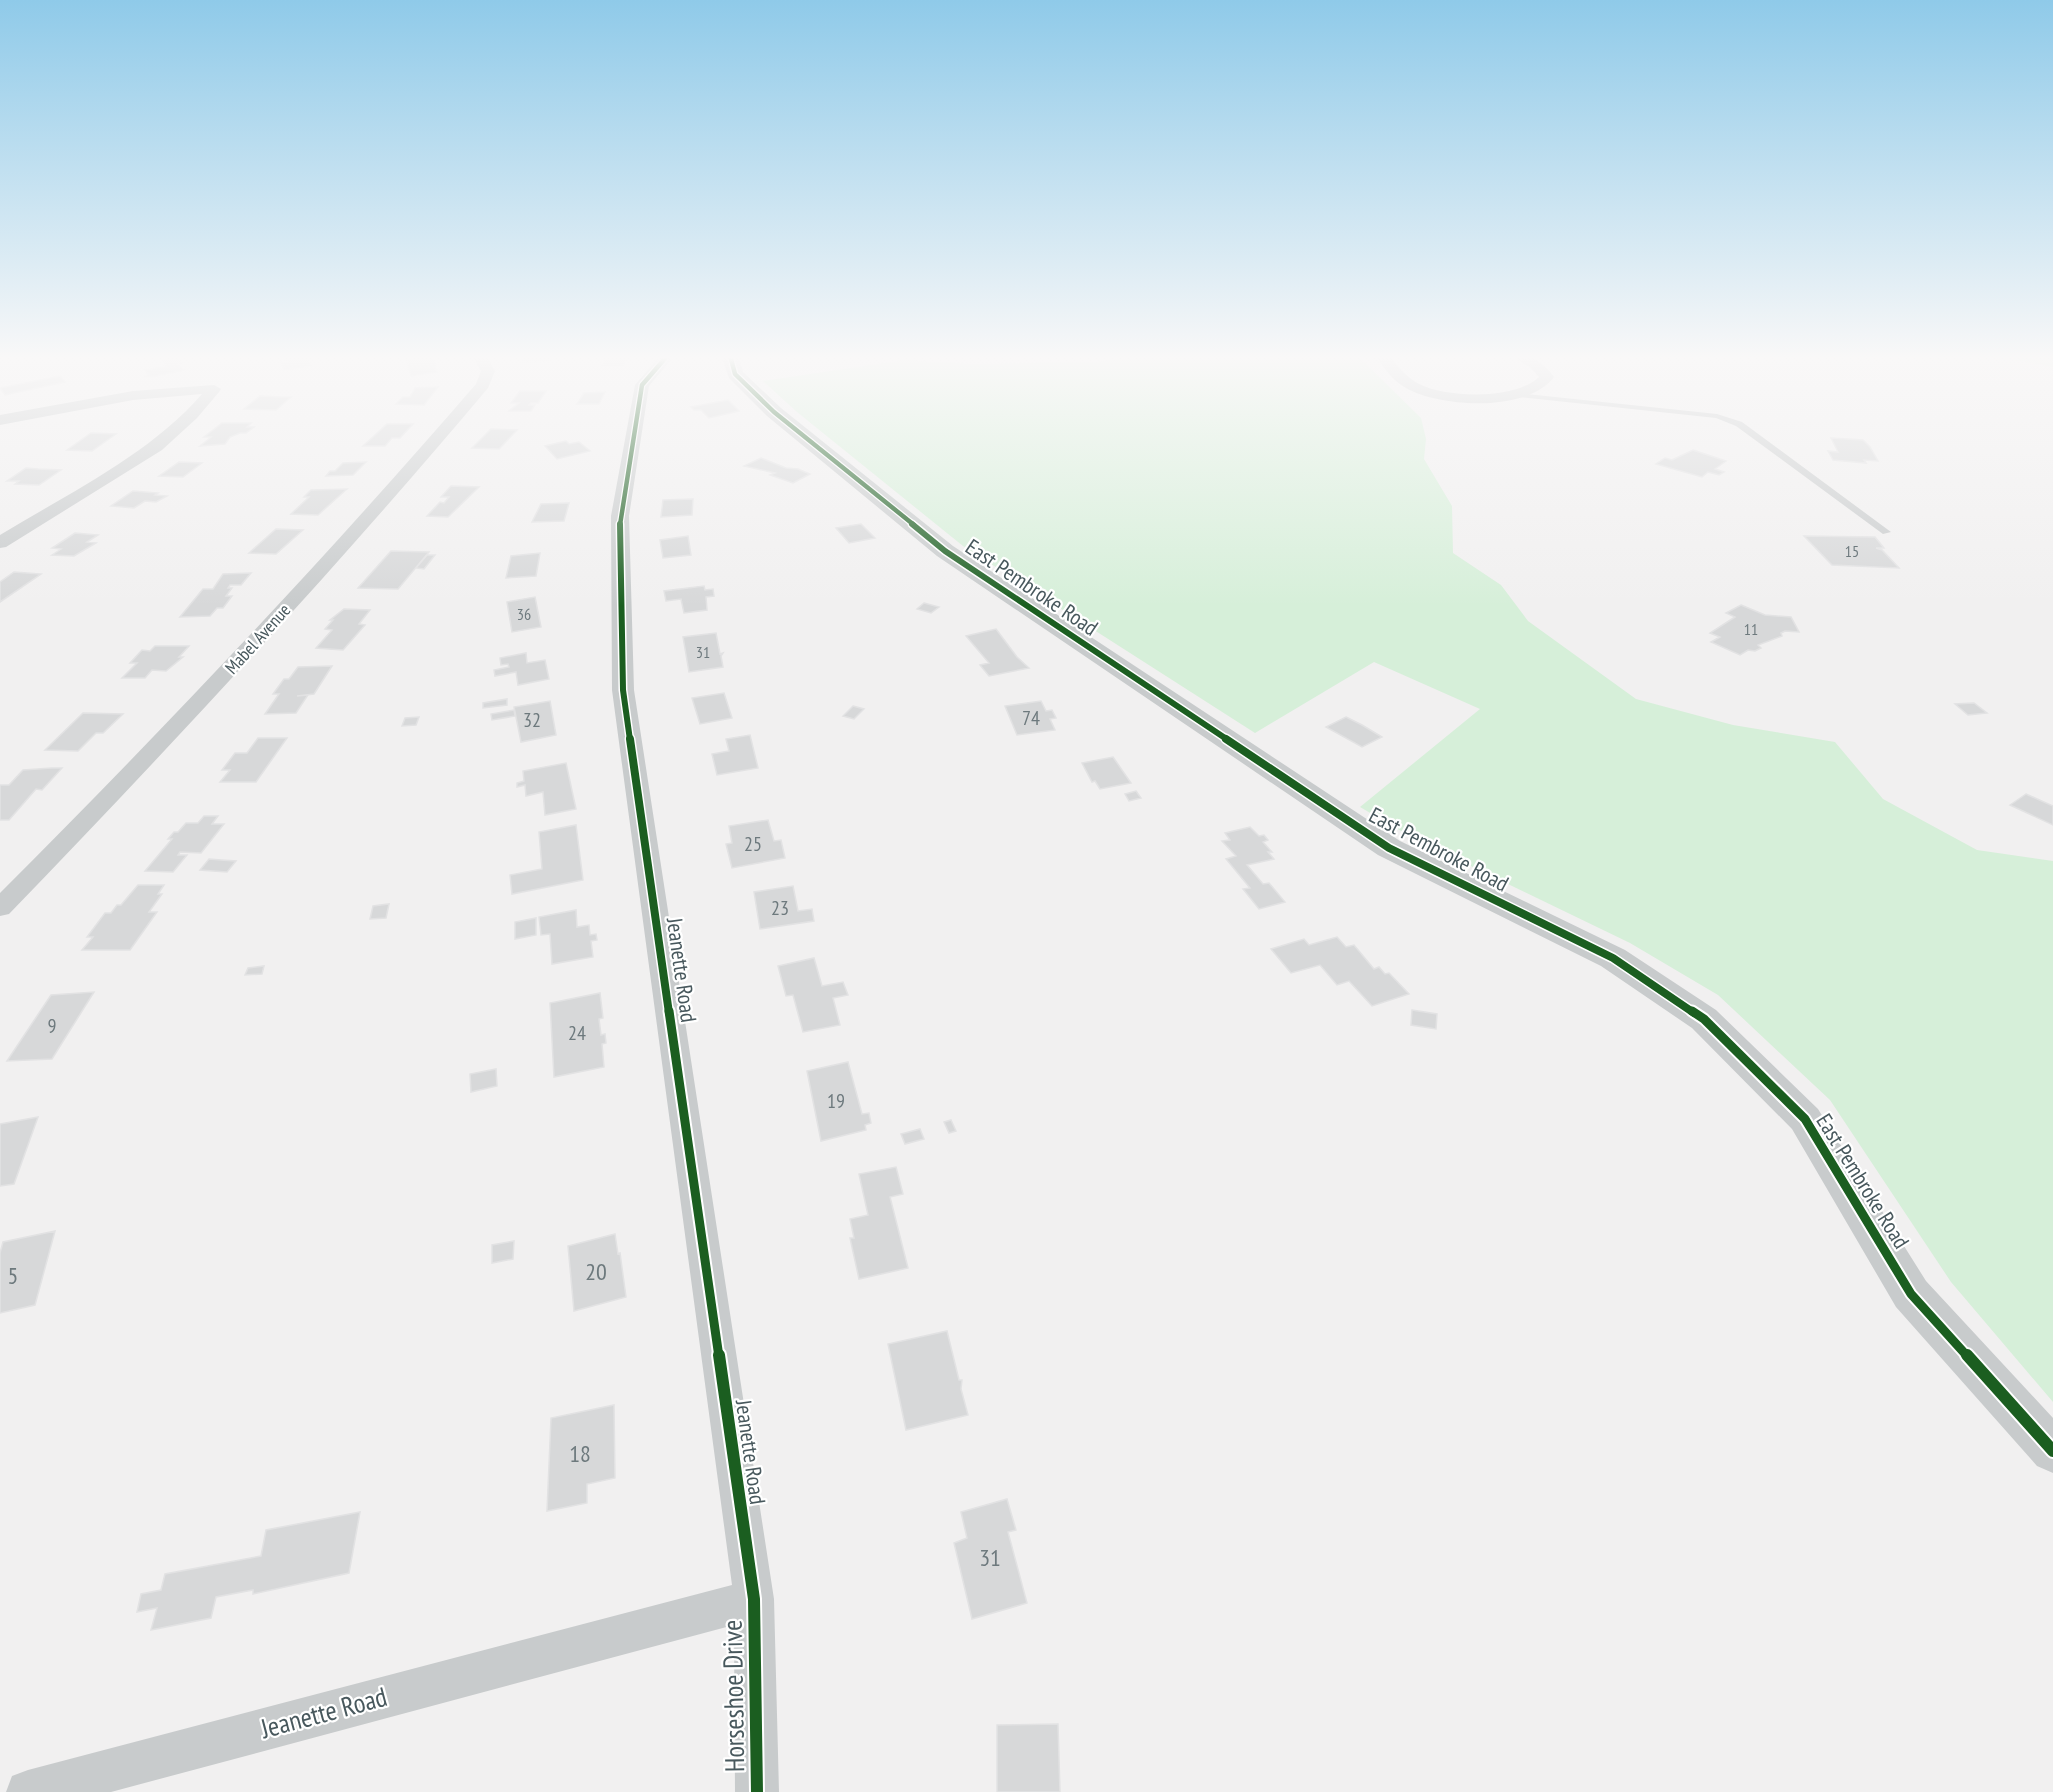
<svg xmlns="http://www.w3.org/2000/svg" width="2053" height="1792" font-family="'PT Sans Narrow',sans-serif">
<rect width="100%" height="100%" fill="#f1f0f0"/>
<path fill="#d6efd9" d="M1185,355H1357L1421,418L1426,439L1424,459L1452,506L1453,553L1501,585L1528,621L1636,699L1733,725L1835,742L1883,799L1977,850L2053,861V1402L1951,1282L1830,1100L1718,995L1630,943L1415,839L1360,807L1480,709L1374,662L1255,733L963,546L797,412L763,381L904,360L972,364L1090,362Z
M1990,355H2053V367Z"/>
<path fill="#d7d8d9" stroke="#e2e2e3" stroke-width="1.5" d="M307,355L311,366L284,370L281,362L289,361L288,358Z
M525,355H549L548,361L523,362Z
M608,355H628L623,366H602Z
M177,357L183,363L178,364L184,370L151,377L146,376L149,375L145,370L166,366L162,360Z
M433,357L437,372L411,376L407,360Z
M60,376L65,382L5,395L0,388Z
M438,387L424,405L396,404L403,397H410L415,388Z
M520,391H546L538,403H531L529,405H535L531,411H509L519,403H511Z
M605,392L599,404H577L584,393Z
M260,396L281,397H291L276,410L244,409Z
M728,400L739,411L709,418L701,410H694L691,407Z
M222,423H251L247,427H254L246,433H240L230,437L225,444L200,446L211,437H204Z
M387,424H413L400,438H392L385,446H363Z
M491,429L517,430L499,449L472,448Z
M91,433L116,434L92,451L67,450Z
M1831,438L1863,440L1870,447L1878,461L1864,460L1866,463L1833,460L1828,451L1838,452Z
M566,441L569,444L579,442L590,451L557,459L545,446Z
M1693,450L1726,461L1715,469L1724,472L1719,475L1708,472L1702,477L1656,464L1665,458L1672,460Z
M761,458L786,468L798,469L810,474L793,483L770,475L775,473L744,466Z
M179,462L202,463L183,477L159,476Z
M366,462L353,475L326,476L330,471H335L343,463Z
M26,468L38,469L61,470L39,485L15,484L19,481H7Z
M451,486L479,487L448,517L427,516L440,502L444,503L449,497H441Z
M347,489L318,515L291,514L309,497H304L311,490Z
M133,491L158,493L155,495L167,496L156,502L145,501L134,508L111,506Z
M693,499L692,515L661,517L663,500Z
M569,503L564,521L532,522L541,504Z
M861,524L875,538L849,543L836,528Z
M276,529L303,530L276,554L249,553Z
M75,533L98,535L87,542L96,543L74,556L52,555L61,549L52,548Z
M688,536L691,555L663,558L660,540Z
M1804,536L1875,537L1884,548H1876L1882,550L1899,568L1832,565Z
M391,551L429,552L398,589L358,588Z
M540,553L536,576L506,578L511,556Z
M427,555H435L424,569L416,568Z
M14,572L41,574L0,602V582Z
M251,573L241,585H230L228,588H232L226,596H232L223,608H217L210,616L180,617L203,589H213L223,574Z
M704,586L705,590L713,589L714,596L706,597L707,610L684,613L681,599L666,601L664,591Z
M535,597L541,627L512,632L507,602Z
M924,603L939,607L931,613L917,609Z
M1741,605L1765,615L1791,617L1799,632L1785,631L1781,633L1782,636L1758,645L1761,648L1755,651L1748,650L1740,655L1711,642L1720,637L1710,633L1735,617L1726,613Z
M344,609L370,610L359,624L365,625L343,650L316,648L332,630L325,629L333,620H330Z
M996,629L1017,657L1029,668L989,676L980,665L989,663L966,636Z
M716,633L720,654L723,653L721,656L723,667L689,672L683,637Z
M155,646H189L179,657H183L166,671L152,670L145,678H122L137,663H130L142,650L150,651Z
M526,653L527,663L545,660L549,679L518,685L516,672L495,676L494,670L509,667L508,664L501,665L500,658Z
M332,666L314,694L297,696L308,695L296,713L265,714L279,694H273L284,679H289L298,667Z
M724,693L732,718L700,724L692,698Z
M507,699V705L483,708V703Z
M550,701L556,735L521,742L514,707Z
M1041,701L1046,711L1052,710L1056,718L1050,719L1055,730L1017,735L1005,706Z
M1974,703L1987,713L1968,715L1955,704Z
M853,706L864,709L854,719L843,716Z
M514,710L515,716L492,720L491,714Z
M83,713L123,714L103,733H96L78,751L45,750Z
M419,717L416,725L402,726L405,718Z
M1346,717L1362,725L1382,737L1362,747L1326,727Z
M750,735L758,768L717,775L712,754L729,751L726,739Z
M258,738H287L256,782H220L230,770H222L235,753H247Z
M1113,757L1131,783L1100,789L1095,781L1092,782L1082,763Z
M566,763L576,809L545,815L543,792L526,796L525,785L517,787V783L524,781L523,771Z
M52,768H62L42,790L36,789L9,820H0V785H9L23,770Z
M1136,791L1141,798L1129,801L1125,794Z
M2026,794L2053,806V825L2010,805Z
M204,816H218L212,824H224L201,853L180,852L178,855H187L173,872L145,871L172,839H168L174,832H178L186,823H198Z
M768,820L774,841L781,840L785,858L732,868L726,844L732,843L729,826Z
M576,825L583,880L512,894L510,875L542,869L539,832Z
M1250,827L1259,836L1264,835L1268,840L1263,842L1272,852H1268L1274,859L1247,865L1263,884L1269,883L1285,902L1259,909L1243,889L1250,888L1226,859L1236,856L1222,841L1230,840L1225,833Z
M209,859L221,860L236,861L227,872L200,870Z
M138,885H164L158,894H162L149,912H157L130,950H82L93,937H87L105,913H111L117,905H121Z
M793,886L798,911L812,909L814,921L760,929L754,892Z
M389,904L386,918L370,919L373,906Z
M576,910L577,927L589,925L590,935L596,934L597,940L591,941L593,957L552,964L550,934L541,935L539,917Z
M536,918V935L515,939V922Z
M1337,937L1346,947L1354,945L1374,969L1379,967L1385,974L1389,973L1409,994L1372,1006L1349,981L1337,985L1320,965L1291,973L1271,949L1304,939L1309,945Z
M814,958L822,986L843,982L848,995L833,998L840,1025L803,1032L793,995L786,996L778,966Z
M264,966L262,974L245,975L248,968Z
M94,992L52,1059L7,1061L51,995Z
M600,993L603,1018L599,1019L601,1035L605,1034L606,1043L602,1044L604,1067L554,1077L550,1003Z
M1412,1010L1437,1014L1436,1029L1411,1025Z
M848,1062L862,1114L869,1113L871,1123L865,1125L866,1130L821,1141L807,1071Z
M496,1069L497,1086L471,1092L470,1074Z
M38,1117L14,1184L0,1186V1124Z
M951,1120L956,1131L949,1133L944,1122Z
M920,1129L924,1139L905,1144L901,1134Z
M896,1167L903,1194L890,1197L908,1268L859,1279L850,1238H854L850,1219L868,1215L859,1174Z
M55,1231L35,1305L0,1313V1253L3,1242Z
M615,1234L618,1254L620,1253L626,1297L574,1311L568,1246Z
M514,1241L513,1259L492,1263V1245Z
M947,1331L959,1380H962L961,1389L968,1415L906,1430L888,1344Z
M614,1405L615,1478L587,1484V1503L547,1511L551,1418Z
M1007,1499L1016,1530L1008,1532L1027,1603L972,1619L954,1543L967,1538L961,1512Z
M360,1512L349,1573L253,1594V1590L216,1597L211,1618L151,1630L157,1608L137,1612L141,1594L161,1590L165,1574L261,1556L266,1530Z
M1058,1724L1060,1792H997V1725Z"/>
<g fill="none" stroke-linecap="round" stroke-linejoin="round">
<path fill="#c8cbcc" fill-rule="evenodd" d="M1516,393L1717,414L1742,422L1891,532L1883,534L1736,426L1716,418L1519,397H1516Z"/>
<path fill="#c8cbcc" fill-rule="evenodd" d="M472,355H486L495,371L488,388C335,570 174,743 9,914L0,916V893C164,729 324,560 476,384L481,371Z
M661,355H675L649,386L629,516L634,690L774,1599L779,1792H735L734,1625L111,1792H6L12,1776L28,1770L732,1585L612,690L611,516L635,385Z
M1375,355H1389C1397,366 1406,377 1419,384C1447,398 1515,400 1539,377L1531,368L1510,355C1531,355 1542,361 1554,377C1528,412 1441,408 1406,388C1393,381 1384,368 1375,355Z
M214,385L221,389L219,392L197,418L162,450L6,547L0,548V535C69,493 149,455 202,394L133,400L0,425V415L133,391Z"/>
<path fill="#c8cbcc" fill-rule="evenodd" d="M721,355H738L743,372L781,408L953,546L1400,841L1625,950L1716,1010L1818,1109L1926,1281L2053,1418V1473L2037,1466L1896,1307L1792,1129L1692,1028L1601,966L1378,855L937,556L767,416L729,378Z"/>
<g stroke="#fff" stroke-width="7">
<path id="cycleway-far4" d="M730,355L735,374L774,412L914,525
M620,525L642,385L668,355"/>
</g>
<g stroke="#fff" stroke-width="9">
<path id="cycleway-far3" d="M620,524L623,690L630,740
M912,524L945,551L1228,740"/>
</g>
<g stroke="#fff" stroke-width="11">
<path id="cycleway-far2" d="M630,739L669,1013
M1226,739L1389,848L1613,958L1694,1013"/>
</g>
<g stroke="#fff" stroke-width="13">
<path id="cycleway-far1" d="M669,1011L719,1357
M1692,1011L1704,1019L1805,1119L1911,1294L1968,1357"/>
</g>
<g stroke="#fff" stroke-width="16">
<path id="cycleway" d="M719,1355L754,1599L757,1792
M1967,1355L2053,1451"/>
</g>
<use href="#cycleway-far4" stroke="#1b5e20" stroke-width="4.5"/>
<use href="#cycleway-far3" stroke="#1b5e20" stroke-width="6"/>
<use href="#cycleway-far2" stroke="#1b5e20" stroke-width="8"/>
<use href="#cycleway-far1" stroke="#1b5e20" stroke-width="9"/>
<use href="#cycleway" stroke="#1b5e20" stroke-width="12"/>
</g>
<linearGradient id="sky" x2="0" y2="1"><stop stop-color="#8fcae9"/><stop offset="0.59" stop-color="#f9f8f8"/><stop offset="1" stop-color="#f9f8f8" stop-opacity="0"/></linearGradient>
<rect width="2053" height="606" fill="url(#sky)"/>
<g text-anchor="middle" stroke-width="4.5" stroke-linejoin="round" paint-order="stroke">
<g font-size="16" fill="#6d797d">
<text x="1852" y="557">15</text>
<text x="524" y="620">36</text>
<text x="1751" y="635">11</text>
<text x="703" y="658">31</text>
</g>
<g font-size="18" fill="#48585d" stroke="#fff">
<text transform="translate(258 639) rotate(-48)" y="6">Mabel Avenue</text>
</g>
<g font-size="20" fill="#6d797d">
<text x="1031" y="725">74</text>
<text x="532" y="727">32</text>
<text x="753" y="851">25</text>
<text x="780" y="915">23</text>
<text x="52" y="1033">9</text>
<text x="577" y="1040">24</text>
<text x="836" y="1108">19</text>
</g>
<g font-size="22" fill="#48585d" stroke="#fff">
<text transform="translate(1032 587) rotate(34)" y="8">East Pembroke Road</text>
<text transform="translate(1439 849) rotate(28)" y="8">East Pembroke Road</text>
<text transform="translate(682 970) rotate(82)" y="8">Jeanette Road</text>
<text transform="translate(1863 1181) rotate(58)" y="8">East Pembroke Road</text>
<text transform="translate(751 1452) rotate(82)" y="8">Jeanette Road</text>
</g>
<g font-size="24" fill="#6d797d">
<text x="596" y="1280">20</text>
<text x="13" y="1284">5</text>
<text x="580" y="1462">18</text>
<text x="990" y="1566">31</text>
</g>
<g font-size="27" fill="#48585d" stroke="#fff">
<text transform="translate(734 1696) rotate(-91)" y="9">Horseshoe Drive</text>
<text transform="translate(324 1713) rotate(-15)" y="9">Jeanette Road</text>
</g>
</g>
</svg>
